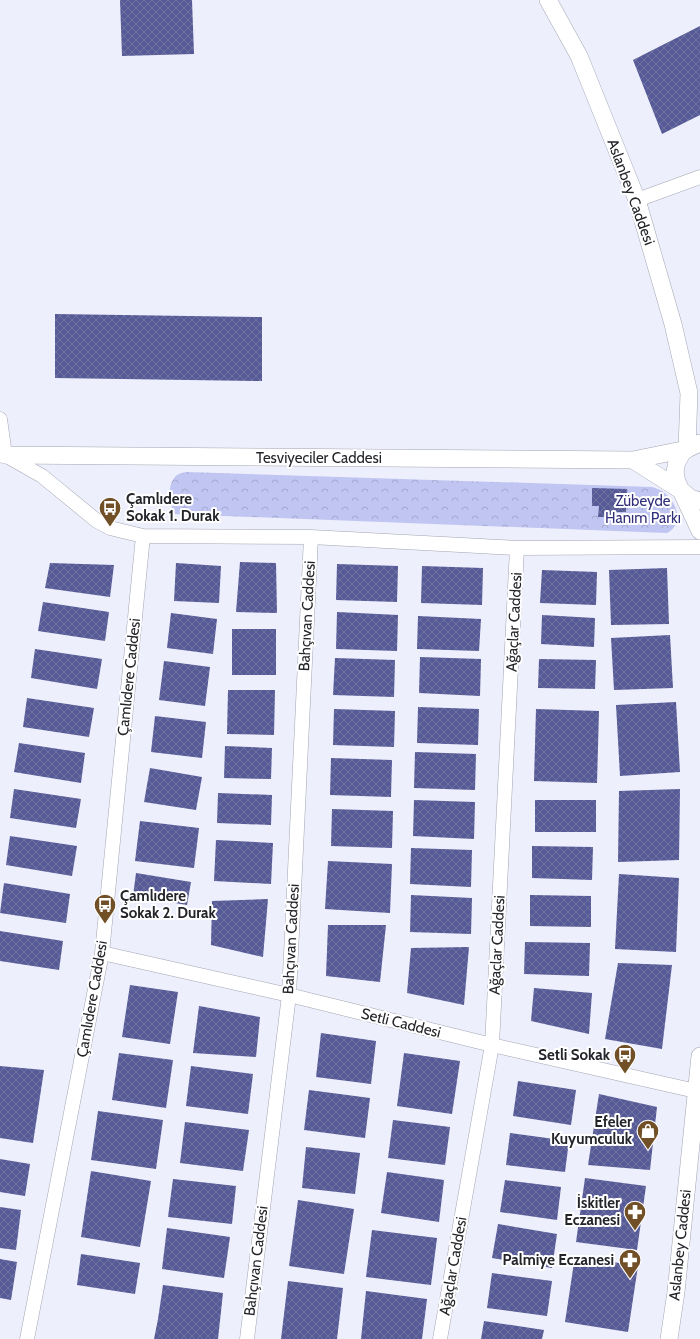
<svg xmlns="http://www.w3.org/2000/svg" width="700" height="1339" font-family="Cabin,sans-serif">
<defs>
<pattern id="forest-crowns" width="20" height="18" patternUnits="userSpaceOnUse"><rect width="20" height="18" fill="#c0c5f1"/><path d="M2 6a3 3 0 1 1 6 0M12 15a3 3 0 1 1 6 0" fill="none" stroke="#a5a9cf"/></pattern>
<pattern id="building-cross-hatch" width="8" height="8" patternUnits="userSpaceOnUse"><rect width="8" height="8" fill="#565a96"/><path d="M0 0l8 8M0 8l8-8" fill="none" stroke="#7073a0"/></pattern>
</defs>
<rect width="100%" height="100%" fill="#edeffd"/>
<path fill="url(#forest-crowns)" d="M186,472L652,487C655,488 659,489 662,491C676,501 686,523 667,533L175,514C169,504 166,484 177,475C180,473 183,473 186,472Z"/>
<path fill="url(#building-cross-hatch)" d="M120,0H192L194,54L122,56Z
M700,26V115L662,134L633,60Z
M55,314L262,317V381L55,378Z
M592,488L627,489L626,512H616V517H598L599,506H592Z
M240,562L276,563L277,613L236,612Z
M50,563L114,565L110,597L45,588Z
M176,563L221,566L219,603L174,601Z
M337,564L398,566L397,602L336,600Z
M422,566L483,568L482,605L421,603Z
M667,568L669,624L611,625L609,570Z
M542,570L597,572L596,605L540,603Z
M43,602L109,612L105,641L38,631Z
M337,612L398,615L397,651L336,649Z
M171,613L217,619L213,654L167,648Z
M542,615L595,618L594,647L541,644Z
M418,616L481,619L479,651L417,649Z
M232,629H276V675H232Z
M670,635L673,688L614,690L611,638Z
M35,649L102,659L97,689L31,678Z
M420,657L481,659L480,696L419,693Z
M335,658L395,660L394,697L333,695Z
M539,659L596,660L595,689L538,688Z
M164,661L210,667L205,706L159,700Z
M228,690H275L274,735L227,734Z
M27,698L94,708L89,737L23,727Z
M676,702L680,772L620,776L616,705Z
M418,707L479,709L478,745L417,743Z
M334,709L395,711L394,747L333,745Z
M536,709L599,711L597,783L534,781Z
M155,716L206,722L202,758L151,752Z
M19,743L85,753L81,783L14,772Z
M225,746L272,748L271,779L224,778Z
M415,752L476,754L475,790L414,788Z
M331,758L392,760L391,797L330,795Z
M150,768L202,777L196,810L144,802Z
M14,789L81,799L76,828L10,818Z
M680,789L679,860L618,862L619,791Z
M218,793L272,795L271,825L217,823Z
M414,800L475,802L474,839L413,836Z
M535,800H596V832H535Z
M332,809L393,811L392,848L331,846Z
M140,821L199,828L194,868L135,861Z
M10,836L77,846L72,876L6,865Z
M216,840L273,843L271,884L214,881Z
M532,846L593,847L592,880L532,878Z
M411,848L472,850L471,887L410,884Z
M328,861L392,864L390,913L325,909Z
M136,873L191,882L187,905L133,896Z
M619,874L679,878L676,952L615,949Z
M4,883L70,894L66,923L0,913Z
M411,895L472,898L471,934L410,932Z
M530,895L591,896V927L530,926Z
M268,899L263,957L211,945L212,901Z
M328,925H386L380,982L326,976Z
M0,931L63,941L59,970L0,961Z
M525,942L590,943L589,976L524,974Z
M469,947L464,1005L407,993L411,948Z
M618,963L672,965L662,1049L605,1039Z
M130,985L178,992L170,1044L122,1037Z
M534,988L592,993L589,1034L531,1021Z
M199,1006L260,1017L256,1057L193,1053Z
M321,1033L376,1041L371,1084L316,1077Z
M119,1053L173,1060L166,1108L112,1100Z
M404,1053L460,1061L452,1114L397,1106Z
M0,1066L44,1070L33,1143L0,1138Z
M191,1066L253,1074L248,1114L186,1106Z
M518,1081L576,1090L571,1125L513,1116Z
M309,1090L370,1098L365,1138L304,1130Z
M599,1094L657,1107L650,1170L588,1165Z
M98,1111L163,1120L156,1169L91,1160Z
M393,1120L450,1127L445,1165L388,1158Z
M185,1122L249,1130L243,1171L180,1163Z
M510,1133L569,1141L565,1172L506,1165Z
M306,1147L360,1153L355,1194L302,1188Z
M0,1159L30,1164L25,1196L0,1192Z
M91,1171L151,1181L140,1247L81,1237Z
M387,1172L444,1180L439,1222L381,1213Z
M585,1178L646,1186L637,1250L576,1242Z
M173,1179L236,1186L232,1224L168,1217Z
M505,1180L561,1187L557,1220L500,1212Z
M298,1200L354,1209L344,1274L289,1266Z
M0,1207L21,1210L16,1250L0,1248Z
M498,1224L557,1234L552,1268L492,1258Z
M167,1228L230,1237L224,1278L162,1269Z
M372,1230L437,1238L431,1285L366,1277Z
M81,1254L140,1263L135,1294L77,1285Z
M575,1256L638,1266L628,1332L565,1322Z
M0,1259L17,1262L11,1300L0,1298Z
M492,1273L552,1281L547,1316L487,1308Z
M288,1281L343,1288L337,1339H281Z
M163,1285L223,1293L218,1339H154L158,1319Z
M366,1291L427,1299L422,1339H361Z
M484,1321L544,1330L542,1339H481Z"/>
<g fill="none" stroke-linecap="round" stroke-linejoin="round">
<g stroke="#a3a5b2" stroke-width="15">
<path id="minor" d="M637,200L700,177
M0,419L5,455L42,476L97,521L110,528L143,536L311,537L517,548L700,547
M102,953L289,995L492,1045L700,1092
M27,1339L102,953L143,536
M247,1339L289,995L311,537
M440,1339L492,1045L517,548"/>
</g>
<g stroke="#a3a5b2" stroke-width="18">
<path id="tertiary" d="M548,0L579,56L637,200L673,324L689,393L687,449L682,453L677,462L675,472L677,482L700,531
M0,453L5,455L633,460L687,449L700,443
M633,460L682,491L690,498L700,501
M669,1339L676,1292L700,1056"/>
</g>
<use href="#minor" stroke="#fff" stroke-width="14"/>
<use href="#tertiary" stroke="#fff" stroke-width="17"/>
</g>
<defs>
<g id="bus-pin" transform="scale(1.15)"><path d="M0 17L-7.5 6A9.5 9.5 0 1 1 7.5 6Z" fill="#715027" stroke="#fff"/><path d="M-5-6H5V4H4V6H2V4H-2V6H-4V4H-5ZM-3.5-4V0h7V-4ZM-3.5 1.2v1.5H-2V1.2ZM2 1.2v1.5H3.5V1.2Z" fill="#fff"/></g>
<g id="shop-pin" transform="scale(1.15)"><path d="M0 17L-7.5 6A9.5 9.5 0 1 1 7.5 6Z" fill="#715027" stroke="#fff"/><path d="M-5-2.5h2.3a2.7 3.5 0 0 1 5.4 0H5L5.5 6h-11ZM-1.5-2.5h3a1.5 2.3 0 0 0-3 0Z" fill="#fff"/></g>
<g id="pharmacy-pin" transform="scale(1.15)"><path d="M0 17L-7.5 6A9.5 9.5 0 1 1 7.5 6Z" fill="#715027" stroke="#fff"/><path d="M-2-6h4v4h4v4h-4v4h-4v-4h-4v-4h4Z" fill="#fff"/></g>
</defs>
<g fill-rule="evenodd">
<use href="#bus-pin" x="110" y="508"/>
<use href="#bus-pin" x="105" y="905"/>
<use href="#bus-pin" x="625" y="1055"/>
<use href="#shop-pin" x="648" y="1131"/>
<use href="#pharmacy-pin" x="635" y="1212"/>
<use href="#pharmacy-pin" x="630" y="1260"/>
</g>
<g text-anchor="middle" stroke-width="4" stroke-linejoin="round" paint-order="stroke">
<g font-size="15" fill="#24252a" stroke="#fff">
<text transform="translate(631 192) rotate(70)" y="5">Aslanbey Caddesi</text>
<text x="319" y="463">Tesviyeciler Caddesi</text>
<text transform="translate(307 616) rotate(-87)" y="5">Bahçıvan Caddesi</text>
<text transform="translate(514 622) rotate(-87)" y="5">Ağaçlar Caddesi</text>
<text transform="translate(129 677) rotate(-84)" y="5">Çamlıdere Caddesi</text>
<text transform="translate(291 939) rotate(-87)" y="5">Bahçıvan Caddesi</text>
<text transform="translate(497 945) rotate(-87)" y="5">Ağaçlar Caddesi</text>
<text transform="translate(92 999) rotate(-80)" y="5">Çamlıdere Caddesi</text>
<text transform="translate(401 1023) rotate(14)" y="5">Setli Caddesi</text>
<text transform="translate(680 1245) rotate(-84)" y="5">Aslanbey Caddesi</text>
<text transform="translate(256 1261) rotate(-83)" y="5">Bahçıvan Caddesi</text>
<text transform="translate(453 1266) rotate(-80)" y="5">Ağaçlar Caddesi</text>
</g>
<g font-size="15" font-weight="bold" fill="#24252a" stroke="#fff" text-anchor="end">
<text x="126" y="504" text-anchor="start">Çamlıdere<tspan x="126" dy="17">Sokak 1. Durak</tspan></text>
<text x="120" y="901" text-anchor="start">Çamlıdere<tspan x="120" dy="17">Sokak 2. Durak</tspan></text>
<text x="610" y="1060">Setli Sokak</text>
<text x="632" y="1127">Efeler<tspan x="632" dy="17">Kuyumculuk</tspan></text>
<text x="620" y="1208">İskitler<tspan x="620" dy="17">Eczanesi</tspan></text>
<text x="614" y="1265">Palmiye Eczanesi</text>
</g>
<g font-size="15" fill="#322f7b" stroke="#fff">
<text x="643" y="506">Zübeyde<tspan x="643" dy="17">Hanım Parkı</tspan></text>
</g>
</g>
</svg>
